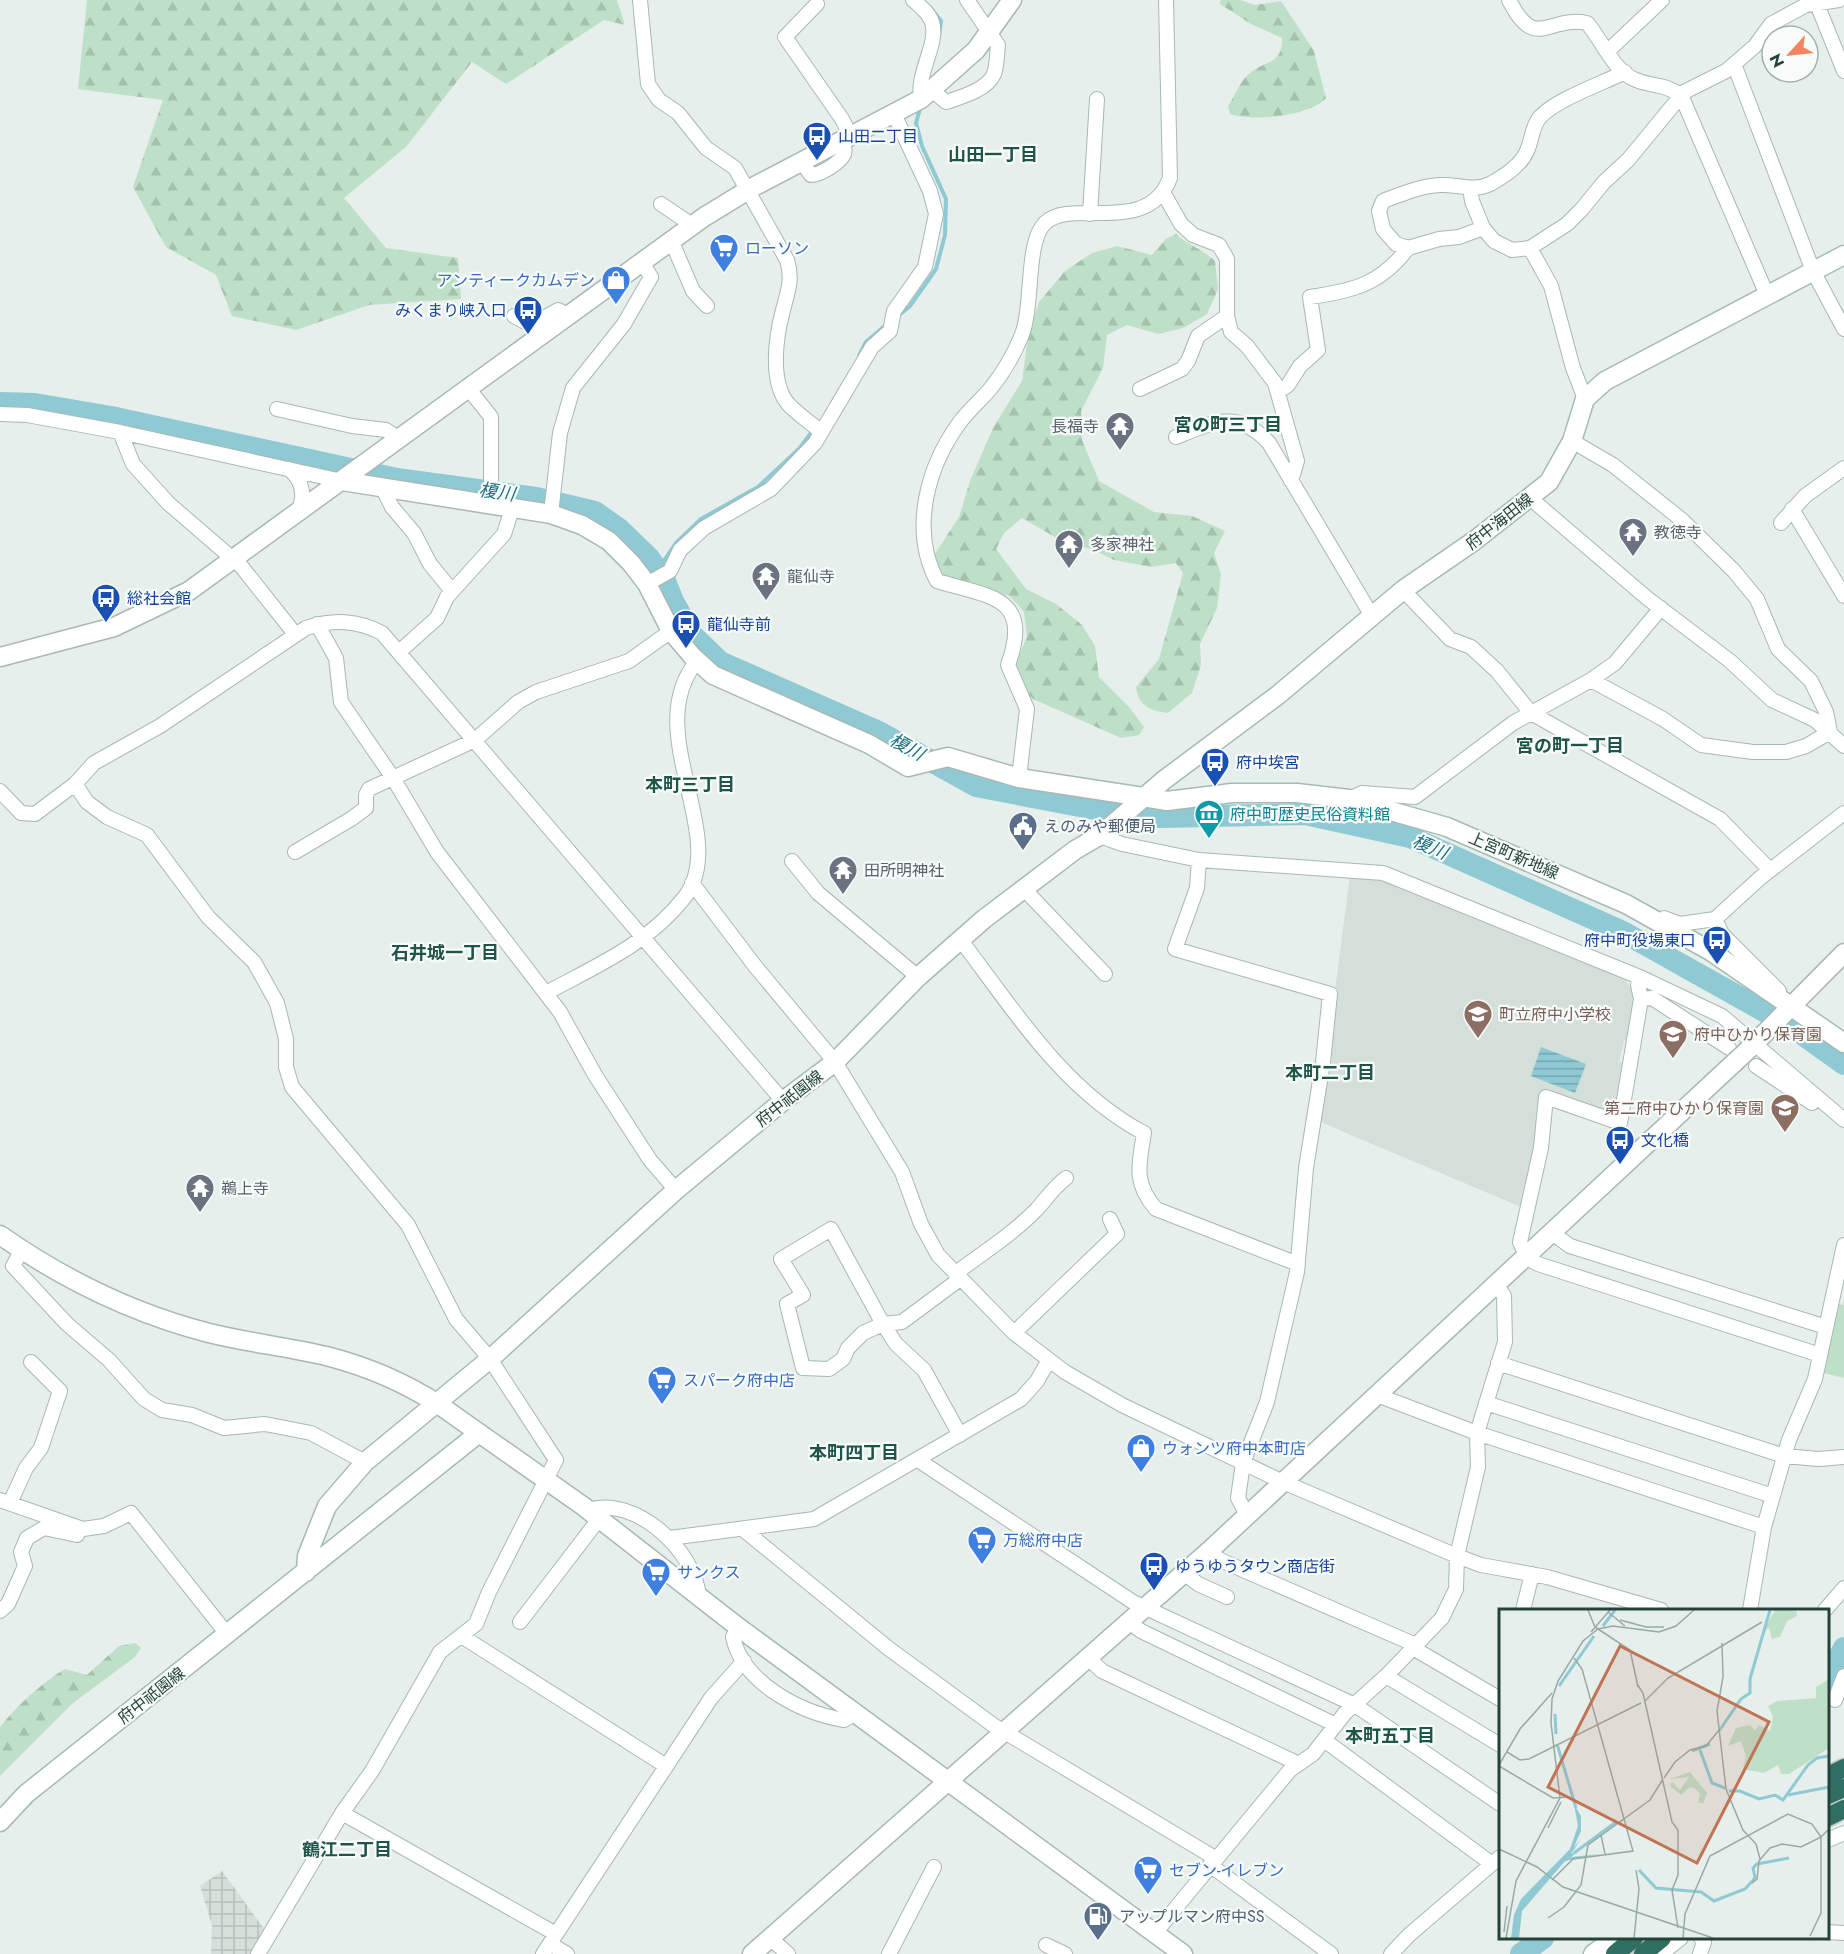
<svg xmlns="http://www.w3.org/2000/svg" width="1844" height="1954" font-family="Jost,'Noto Sans JP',sans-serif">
<defs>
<pattern id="industrial-grid" width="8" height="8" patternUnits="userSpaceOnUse" patternTransform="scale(1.5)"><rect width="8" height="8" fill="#d4dfda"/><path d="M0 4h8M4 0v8" fill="none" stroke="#b6c1bc"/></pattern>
<pattern id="forest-firs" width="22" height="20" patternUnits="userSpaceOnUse" patternTransform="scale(1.5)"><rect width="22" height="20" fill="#bfe0c8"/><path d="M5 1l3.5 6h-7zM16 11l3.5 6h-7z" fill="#a4c1ad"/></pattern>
<pattern id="water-rules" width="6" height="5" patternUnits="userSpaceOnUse" patternTransform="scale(1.5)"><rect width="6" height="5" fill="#8ec9d4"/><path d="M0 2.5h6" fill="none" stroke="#74a5ad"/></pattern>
</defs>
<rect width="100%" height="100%" fill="#e6efeb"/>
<path fill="#d4dfda" d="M1350,875L1389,878L1624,979L1637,996L1631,1038L1624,1041L1619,1062L1628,1065L1616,1114L1611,1117L1541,1091L1534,1148L1521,1207L1318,1121Z"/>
<path fill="url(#industrial-grid)" d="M222,1871L265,1930L250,1954H211L212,1925L200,1886Z"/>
<path fill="url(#forest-firs)" d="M87,0H617L625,25L604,20L506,84L472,62L406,147L344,198L386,248L458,258L461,299L369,305L296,330L232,316L216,275L166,247L133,187L163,100L78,89Z
M1221,0H1240L1255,5L1281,1L1314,51L1326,98C1311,116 1252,122 1230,114L1228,106C1235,96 1240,81 1249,74C1263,60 1283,66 1282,38L1251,24L1220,4Z
M1176,234C1188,245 1202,249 1215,261L1218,289L1207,314L1183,328L1158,334L1127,325L1107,335L1103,368L1081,411L1082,440L1099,481L1154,512L1192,516L1225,531L1214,553L1221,574L1217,608L1200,644L1201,665L1192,693L1168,713C1151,711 1138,706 1136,687L1159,659L1183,573L1176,563L1151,567L1114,560L1094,550L1060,540L1022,518L1004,533L996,549L1026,589L1056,604L1082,625L1095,646L1099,677L1129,707L1144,727L1139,735L1121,738L1033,699L1020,686L1014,666L1027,637L1024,612L1010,596L947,580L937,571L935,554L959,517L970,481L993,428L1022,381L1028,336L1039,302L1065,271L1092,253L1117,246L1152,255L1166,239Z
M135,1643L141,1648L135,1657L73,1703L0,1776V1727C19,1704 40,1684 65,1669L87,1675L119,1646Z"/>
<path fill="#bfe0c8" d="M1839,1304L1844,1305V1378L1823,1373Z"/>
<path fill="url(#water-rules)" d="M1541,1047L1586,1064L1575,1093L1531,1076Z"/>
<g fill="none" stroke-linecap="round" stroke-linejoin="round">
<path stroke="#8ec9d4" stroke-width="4" d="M930,7L941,21L939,37
M898,316L910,306L936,269L945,235L946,199L922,146L916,123L921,105
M859,356L866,342L887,324
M657,571L676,543L701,519L758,487L799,449L814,429"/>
<path stroke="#8ec9d4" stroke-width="22" d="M0,403L35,404L111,417L397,479L536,498L595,512L619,529L649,558L665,581L673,601L692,635L720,662L879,732L976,786L1106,811L1159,817L1305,814L1410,837L1623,932L1791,1026L1844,1064
M1828,1678L1844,1648
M1521,1954L1543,1938"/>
<g stroke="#a8b8b2" stroke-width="16">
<path id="minor" d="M640,0L648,84L659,100L678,113L706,148L735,168L787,260C793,280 788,290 783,310C776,336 769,383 789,405C799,415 811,423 821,432
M913,0C920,6 929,13 932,22C939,44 916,73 921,99
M1509,0C1536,53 1548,15 1587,23C1602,40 1614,72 1636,80C1654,87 1662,83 1681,95L1767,295
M817,4L785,37L842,119L850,135
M1817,4L1844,71
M1608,51L1662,0
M1734,64L1813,271L1844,329
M932,90L946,102C961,97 987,90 994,74C997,66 997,54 998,45L967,0
M801,161L811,175C820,175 840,163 844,154C846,149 843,144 842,139
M1470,188L1472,201L1483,228L1494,241L1512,250L1530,248L1567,224L1582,209L1604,182L1628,160L1684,92L1726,71L1755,46L1771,24L1806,5L1839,0
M1164,194L1181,224L1193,235L1219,245L1227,259V316L1231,332L1247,346L1275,383L1297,461L1291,481
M661,204L692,225
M1090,214L1097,99
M1483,228L1459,237L1439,239L1408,248L1396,244L1383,229L1379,211L1383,201C1402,194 1420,186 1440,185C1457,184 1474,192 1490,184C1503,177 1521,165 1527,151C1532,140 1532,126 1540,117C1557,99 1601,84 1625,72
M671,240L693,291L707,306
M1530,248L1551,286L1573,368L1585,399
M514,316L531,325L558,310L568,315
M468,388L491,417V480
M1140,389L1182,369L1188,361L1198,336L1227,316
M1278,392L1288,385L1300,366L1318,350L1310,297C1353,291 1381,284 1408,248
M277,409L352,426L386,430L399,439
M0,414L27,415L120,432L342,481
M120,432L133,464L168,503L241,566L295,634
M1176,437C1213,422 1238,409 1269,443L1372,616
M1572,441L1613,465L1682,520L1734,571L1757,599L1778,649L1811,681L1826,712L1830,732
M289,469C303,481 306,497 297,513
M383,489L392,507L414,533L430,564L452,591
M1530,498L1647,598L1730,661L1772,700L1815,720L1844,746
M1792,509L1844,596
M551,514L560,433L573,388L624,324L651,277L642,262
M1781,523L1805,496L1844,468
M647,584L670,571L680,550L704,528L771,489L815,443L872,347L890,331L894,311L925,267L936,214L930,191L894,114
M1403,590L1450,639L1471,647L1497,671L1531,713L1720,819L1770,870
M317,624L336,658L341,702L393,778L437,852L560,1012L595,1075L650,1160L676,1190
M399,652L437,618L447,597L504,534L512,509
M1591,680L1663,719L1701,745L1753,752H1786L1806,746L1830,732
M1019,778L1027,709L1008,665C1033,596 990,597 937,581C910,530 927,467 960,422C969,410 981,400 991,388C1002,374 1014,354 1021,337C1034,307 1025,242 1045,223C1072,197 1148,237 1170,178L1166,0
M75,784L87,802L107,817L147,835L208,917L254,962L277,1003L286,1039V1067L292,1087L408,1225L456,1319L490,1359L556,1460L489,1592L476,1624L440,1652L372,1771L342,1813L258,1954
M0,791L21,813L35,814L75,784L94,763L160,726L306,628C334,619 357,620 382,633L783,1101
M1349,799L1362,793L1415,797L1513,723L1591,680L1615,663L1661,608
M1099,836L1122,844L1199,860L1383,873L1642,978
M295,852L351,819L366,808V795L369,789L475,740L518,702L536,692L629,661L671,631
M1199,860L1197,888L1175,949L1330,994L1323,1062L1306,1168L1297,1272L1267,1402L1243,1463L1238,1498L1247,1515
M792,861L818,893L918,977
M692,883L755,966L835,1062L902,1172L921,1224L938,1255L1014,1333L1065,1372L1122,1405L1283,1482L1457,1556L1481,1565L1547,1577L1661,1610
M1024,889L1105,974
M1664,918L1680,924L1715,919L1760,878L1844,813
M1715,919L1722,934L1779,991
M960,939C1013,1009 1064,1091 1144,1133C1139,1164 1133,1183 1156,1209L1298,1264
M546,993C596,966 648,944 684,898C732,837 639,731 697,661
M1641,999L1638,985L1642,978L1722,1016L1844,1120
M1729,1048L1652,998L1641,999L1620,1123L1546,1097L1541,1148L1520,1242L1527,1258L1538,1264L1820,1355
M1756,1066L1812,1103
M1552,1233L1570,1246L1826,1327
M22,1249L13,1266L67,1324L109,1360L144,1399L162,1410L192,1415L224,1428L265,1424L311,1433L365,1462
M955,1274C982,1253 1013,1234 1037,1209C1047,1198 1053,1188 1066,1178
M1014,1333L1117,1234L1110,1219
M1498,1363L1784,1456L1819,1459L1844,1457
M1377,1395L1477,1433L1764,1527
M1486,1403L1773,1496
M960,1435L924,1370L896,1344L883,1324L831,1229L781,1259L803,1295L787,1304L803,1368L829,1369L843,1359L848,1348L863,1333L883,1324L902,1322L960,1279
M918,1460L1133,1602L1355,1705L1500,1804
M0,1500L83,1529L104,1526L131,1513L227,1634
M10,1503L26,1468L41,1448L60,1391L31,1362
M588,1510C635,1495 695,1550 699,1597
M744,1530L888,1648L993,1725L1215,1858
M670,1538L814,1519L1021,1399L1037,1381L1049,1360
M1209,1551L1220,1560L1416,1645
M1184,1573L1198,1584L1227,1597
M1523,1610L1532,1574
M1750,1610L1764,1527L1789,1440L1815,1379L1844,1245
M1825,1610L1844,1588
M0,1611L8,1604L25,1566L21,1552L27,1538L44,1528L77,1535
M520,1622L599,1519
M1129,1622L1141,1631L1336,1725
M738,1627L733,1637C743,1684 802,1713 844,1720L855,1713
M463,1637L666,1766
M1413,1648L1500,1699
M1088,1658L1102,1671L1299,1764
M1386,1676L1500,1745
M1835,1700L1844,1676
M1324,1740L1492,1864
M342,1813L556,1934
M1828,1840L1844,1833
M1210,1865L1331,1954
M1828,1932L1844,1933
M1155,1933L1290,1770L1313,1754L1345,1713L1386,1676L1442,1618L1456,1589L1457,1556L1478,1467L1477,1433L1505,1342L1504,1296L1497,1285
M770,1938L788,1954
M550,1944L567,1954
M1046,1945L1065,1954
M543,1954L711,1698L744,1661
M889,1954L934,1867
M1391,1954L1409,1935L1500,1857
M1661,1954L1681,1938
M1700,1954L1704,1942L1701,1938"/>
</g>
<g stroke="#a8b8b2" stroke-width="21">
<path id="tertiary" d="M342,481L551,514L582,525L609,541L631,563L647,584L671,631L693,657L713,675L869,744L908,767L948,757L1019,778L1143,797
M0,657L114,627L189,591L704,217L753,187L921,99L976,50L1012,0
M1748,1050L1844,953
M0,1235C63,1279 135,1314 209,1333C249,1343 290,1347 330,1357C368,1367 405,1383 438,1404
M479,1433L583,1506L738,1627L1183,1954
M752,1954L1209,1551L1735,1062"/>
</g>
<g stroke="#a4bbb3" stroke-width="21">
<path id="secondary" d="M1143,797L1167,801L1232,793H1297L1349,799L1447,827L1626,904L1712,952L1844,1043
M306,1572L307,1556L327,1506L365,1462L490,1359L676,1190L783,1101L835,1062L918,977L984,919L1075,850L1099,836L1164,780L1278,695L1403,590L1474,541L1549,482L1572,441L1585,399L1605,381L1844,255
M0,1822L26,1794L479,1433L438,1404
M1593,1954L1615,1938"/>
</g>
<g stroke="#c2cac8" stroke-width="21">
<path id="motorway" d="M1828,1776L1844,1768
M1828,1795L1844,1788
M1828,1817L1844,1809
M1615,1954L1634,1938
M1643,1954L1662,1938"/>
</g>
<use href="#minor" stroke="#fff" stroke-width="14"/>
<use href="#tertiary" stroke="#fff" stroke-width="18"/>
<use href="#secondary" stroke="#fff" stroke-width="18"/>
<use href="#motorway" stroke="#2f6f62" stroke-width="18"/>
<g stroke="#a8b8b2" stroke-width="21" stroke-linecap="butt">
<path id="tertiary-bridge" d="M1735,1062L1748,1050"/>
</g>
<use href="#tertiary-bridge" stroke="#fff" stroke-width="18"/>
</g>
<defs>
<g id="bus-pin" transform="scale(1.5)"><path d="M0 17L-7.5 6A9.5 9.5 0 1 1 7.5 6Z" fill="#1a4fb4" stroke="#f7fbf9"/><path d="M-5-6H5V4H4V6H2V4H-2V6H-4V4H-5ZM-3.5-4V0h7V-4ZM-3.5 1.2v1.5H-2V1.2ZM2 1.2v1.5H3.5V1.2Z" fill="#fff"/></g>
<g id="supermarket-pin" transform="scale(1.5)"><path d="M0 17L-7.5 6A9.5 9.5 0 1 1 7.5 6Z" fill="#3f7fe0" stroke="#f7fbf9"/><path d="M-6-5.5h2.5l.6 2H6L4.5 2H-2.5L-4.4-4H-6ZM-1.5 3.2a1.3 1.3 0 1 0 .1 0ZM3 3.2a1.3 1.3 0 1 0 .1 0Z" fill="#fff"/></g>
<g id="shop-pin" transform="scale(1.5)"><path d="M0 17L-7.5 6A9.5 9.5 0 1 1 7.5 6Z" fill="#3f7fe0" stroke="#f7fbf9"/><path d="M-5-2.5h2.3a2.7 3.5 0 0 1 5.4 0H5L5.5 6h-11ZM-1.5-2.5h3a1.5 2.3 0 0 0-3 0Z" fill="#fff"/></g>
<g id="temple-pin" transform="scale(1.5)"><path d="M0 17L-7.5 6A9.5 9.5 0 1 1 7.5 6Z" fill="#6b7280" stroke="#f7fbf9"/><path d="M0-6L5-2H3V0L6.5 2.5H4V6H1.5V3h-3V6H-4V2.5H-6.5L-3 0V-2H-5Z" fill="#fff"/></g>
<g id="museum-pin" transform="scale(1.5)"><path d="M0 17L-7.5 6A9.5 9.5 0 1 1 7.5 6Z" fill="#0f9aa8" stroke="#f7fbf9"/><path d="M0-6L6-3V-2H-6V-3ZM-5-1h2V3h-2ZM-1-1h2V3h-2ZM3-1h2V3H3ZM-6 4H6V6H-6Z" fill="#fff"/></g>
<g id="civic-pin" transform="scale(1.5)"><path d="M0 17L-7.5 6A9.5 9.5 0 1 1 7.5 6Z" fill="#5c6f8a" stroke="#f7fbf9"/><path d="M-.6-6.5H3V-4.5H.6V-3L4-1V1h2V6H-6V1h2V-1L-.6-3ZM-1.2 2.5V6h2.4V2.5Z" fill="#fff"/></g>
<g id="school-pin" transform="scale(1.5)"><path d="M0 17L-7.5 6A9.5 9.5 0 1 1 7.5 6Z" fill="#8d6e63" stroke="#f7fbf9"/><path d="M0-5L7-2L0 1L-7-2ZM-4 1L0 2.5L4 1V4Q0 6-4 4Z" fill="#fff"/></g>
<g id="fuel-pin" transform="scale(1.5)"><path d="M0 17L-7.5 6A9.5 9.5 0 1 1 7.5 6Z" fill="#5c6f8a" stroke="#f7fbf9"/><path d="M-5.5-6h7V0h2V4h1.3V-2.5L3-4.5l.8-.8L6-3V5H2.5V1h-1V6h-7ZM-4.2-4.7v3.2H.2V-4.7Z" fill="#fff"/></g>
</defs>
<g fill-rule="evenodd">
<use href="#bus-pin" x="817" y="136"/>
<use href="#supermarket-pin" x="724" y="248"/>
<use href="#shop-pin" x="616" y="280"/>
<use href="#bus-pin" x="528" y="310"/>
<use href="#temple-pin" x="1120" y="426"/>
<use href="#temple-pin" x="1633" y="532"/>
<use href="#temple-pin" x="1069" y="544"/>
<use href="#temple-pin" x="766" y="576"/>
<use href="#bus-pin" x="106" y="598"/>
<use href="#bus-pin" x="686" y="624"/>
<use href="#bus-pin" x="1215" y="762"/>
<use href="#museum-pin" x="1209" y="814"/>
<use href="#civic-pin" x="1023" y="826"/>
<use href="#temple-pin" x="843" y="870"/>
<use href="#bus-pin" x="1717" y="940"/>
<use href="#school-pin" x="1478" y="1014"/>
<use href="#school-pin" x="1673" y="1034"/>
<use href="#school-pin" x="1785" y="1108"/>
<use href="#bus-pin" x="1620" y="1140"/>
<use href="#temple-pin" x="200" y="1188"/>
<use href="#supermarket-pin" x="662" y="1380"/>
<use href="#shop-pin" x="1141" y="1448"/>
<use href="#supermarket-pin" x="982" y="1540"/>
<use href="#bus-pin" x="1154" y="1566"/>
<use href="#supermarket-pin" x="656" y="1572"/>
<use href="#supermarket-pin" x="1148" y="1870"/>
<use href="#fuel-pin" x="1098" y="1916"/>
</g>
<g text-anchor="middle" stroke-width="4.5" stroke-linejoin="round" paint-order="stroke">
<g font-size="16" fill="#164399" stroke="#f7fbf9" text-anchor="start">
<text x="838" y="142">山田二丁目</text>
<text x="507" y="316" text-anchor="end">みくまり峡入口</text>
<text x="127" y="604">総社会館</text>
<text x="707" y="630">龍仙寺前</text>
<text x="1236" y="768">府中埃宮</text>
<text x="1696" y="946" text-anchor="end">府中町役場東口</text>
<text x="1641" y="1146">文化橋</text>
<text x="1175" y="1572">ゆうゆうタウン商店街</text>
</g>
<g font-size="16" fill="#366cbe" stroke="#f7fbf9" text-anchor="start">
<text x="745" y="254">ローソン</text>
<text x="595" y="286" text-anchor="end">アンティークカムデン</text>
<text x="683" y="1386">スパーク府中店</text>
<text x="1162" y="1454">ウォンツ府中本町店</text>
<text x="1003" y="1546">万総府中店</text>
<text x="677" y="1578">サンクス</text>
<text x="1169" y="1876">セブン-イレブン</text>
</g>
<g font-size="16" fill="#5b616d" stroke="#f7fbf9" text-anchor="start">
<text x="1099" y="432" text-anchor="end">長福寺</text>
<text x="1654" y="538">教徳寺</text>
<text x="1090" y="550">多家神社</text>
<text x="787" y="582">龍仙寺</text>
<text x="864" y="876">田所明神社</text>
<text x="221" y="1194">鵜上寺</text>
</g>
<g font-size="16" fill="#24423a" stroke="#f7fbf9">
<text transform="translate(1499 521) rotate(-38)" y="6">府中海田線</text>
<text transform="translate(1514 855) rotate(23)" y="6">上宮町新地線</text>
<text transform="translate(789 1098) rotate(-38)" y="6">府中祇園線</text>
<text transform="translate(151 1695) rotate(-38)" y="6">府中祇園線</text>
</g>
<g font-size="16" fill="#0d838f" stroke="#f7fbf9" text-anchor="start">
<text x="1230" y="820">府中町歴史民俗資料館</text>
</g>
<g font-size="16" fill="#4e5e75" stroke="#f7fbf9" text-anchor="start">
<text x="1044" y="832">えのみや郵便局</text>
<text x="1119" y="1922">アップルマン府中SS</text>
</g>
<g font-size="16" fill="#785e54" stroke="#f7fbf9" text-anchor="start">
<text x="1499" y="1020">町立府中小学校</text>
<text x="1694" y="1040">府中ひかり保育園</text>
<text x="1764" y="1114" text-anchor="end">第二府中ひかり保育園</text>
</g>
<g font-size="18" font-weight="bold" fill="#1f5548" stroke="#f7fbf9">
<text x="993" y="161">山田一丁目</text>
<text x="1228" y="431">宮の町三丁目</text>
<text x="1570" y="752">宮の町一丁目</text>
<text x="690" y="791">本町三丁目</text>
<text x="445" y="959">石井城一丁目</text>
<text x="1330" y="1079">本町二丁目</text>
<text x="854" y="1459">本町四丁目</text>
<text x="1390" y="1742">本町五丁目</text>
<text x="347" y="1856">鶴江二丁目</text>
</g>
<g font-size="18" font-style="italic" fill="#1c6f80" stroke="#f7fbf9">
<text transform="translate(497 492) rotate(8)" y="6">榎川</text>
<text transform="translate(907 747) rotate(29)" y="6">榎川</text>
<text transform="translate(1430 847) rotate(23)" y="6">榎川</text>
</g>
</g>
<g transform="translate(1499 1609)">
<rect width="330" height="330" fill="#e6efeb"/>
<path d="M276,1H297L298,7L288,12L281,28L273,30L270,19L264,22ZM330,70V139L290,165H282L279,156L265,164L244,160L247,147L242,132L229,137L237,119L251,116L256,121L260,116L271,122L274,108L269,97L278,92L317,89V78ZM191,163L208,184L204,195L199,193L201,185L197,180L191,178L182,186L171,177L173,173L181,181L190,168L170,170Z" fill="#bfe0c8"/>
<path d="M75,195L82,207V222L74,240L65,250L82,230L72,245L79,242L72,248L101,245L66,252L23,302L20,329H12L15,306L22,290L71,240L79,217Z" fill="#8ec9d4"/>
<path fill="none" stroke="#8ec9d4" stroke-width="3" d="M104,17L116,1M60,77L95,27M56,105L57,125M220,122L242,90L251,84V70L271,1M58,135L77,199M201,141L213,174L226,179M193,142L211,135M230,182H241L260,190L276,186L284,191L309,156L318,149L330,147M289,186L330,178M75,244L117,213M140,261L157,279L202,283L215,292L246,280L256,269L254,259L258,255L290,249"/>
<path fill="none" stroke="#98aaa4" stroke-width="1.5" d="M89,1L96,18M109,3L126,17M121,11L147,18H165M96,18L131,41L139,78M92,23L111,1M223,34L224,68L218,102L227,180L244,221L257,235L261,250M138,75L144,84L173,213L179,221V266L173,281L179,319M146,92L169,69L263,13M8,143L21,151L30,150L142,94M0,156L21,120L53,84M0,157L54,189L68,188M165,169L176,153L191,141L207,137L220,121M49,219L62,193M102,226L106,245M0,240L38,258L64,278L214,329M53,271L74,250L134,242L83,60L75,49M253,274L258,270L260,252L271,239L283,235L302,238L322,228M49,309L65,298L82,276L89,236L151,191L164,170M5,323L8,297M311,327L322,304V228M7,329L17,272L61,189L52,114L53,90L59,72L84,32L99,20L114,17L160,23L177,17L195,1M135,329L140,280L137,261M184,329L186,305L211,247L289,205L313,215L322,228L330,220"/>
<path fill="#c07456" fill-opacity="0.15" stroke="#c07456" stroke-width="3" d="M121,37L270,113L198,254L49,178Z"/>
<rect width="330" height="330" fill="none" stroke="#24423a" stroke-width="3"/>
</g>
<g transform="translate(1790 54) rotate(243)"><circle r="28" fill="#f7fbf9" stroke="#a3b1ad" stroke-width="1.5"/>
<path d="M0-4.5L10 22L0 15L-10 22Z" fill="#f4845f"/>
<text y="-9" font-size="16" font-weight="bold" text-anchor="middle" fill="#24423a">N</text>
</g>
</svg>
